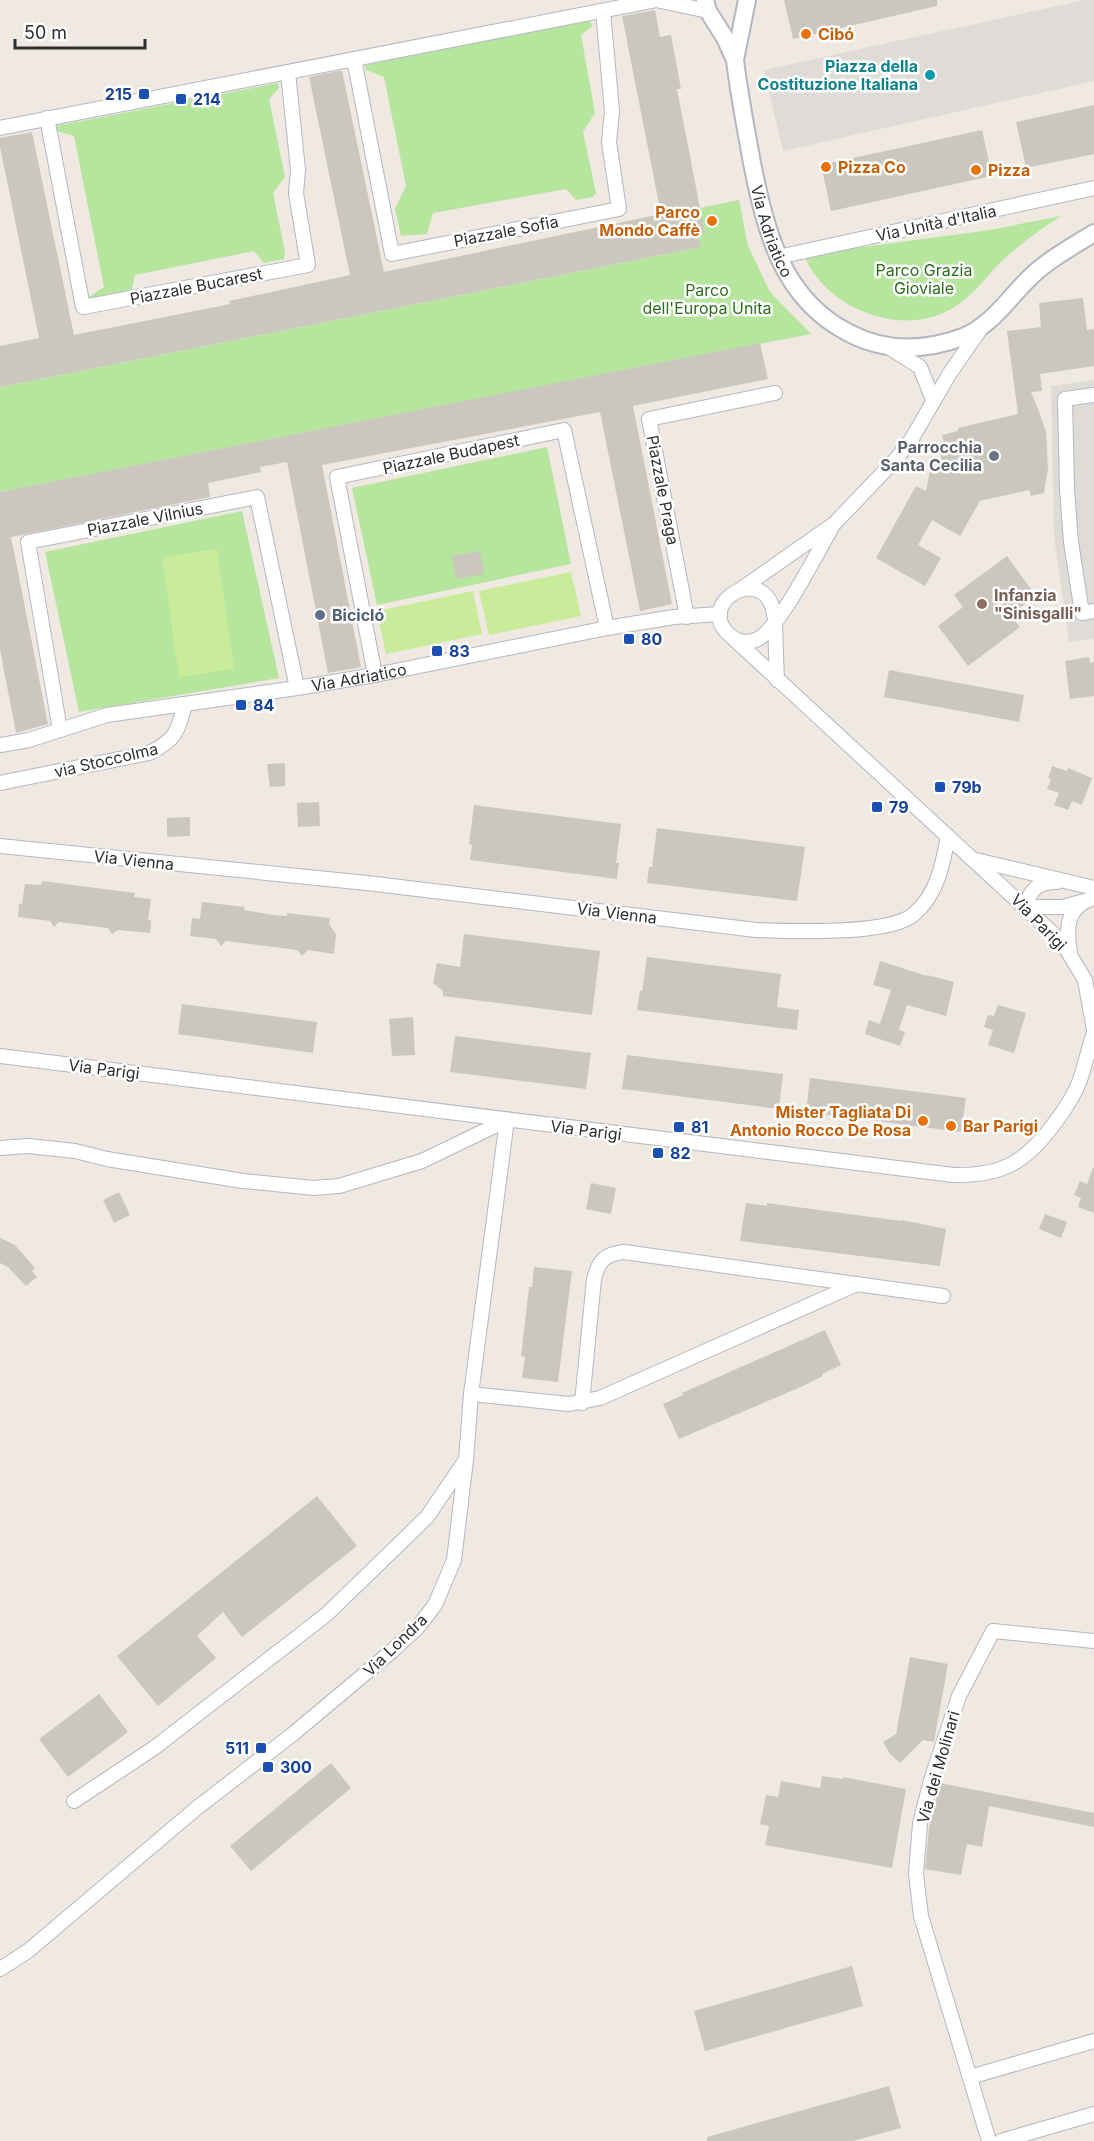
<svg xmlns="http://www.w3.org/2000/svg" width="1094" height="2141" font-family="Inter,sans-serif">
<rect width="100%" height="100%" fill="#efe9e1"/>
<path fill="#b6e59e" d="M590,20L592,26L581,35L595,113L583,132L596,193L593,197L576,200L566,189L433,213L427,234L401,236L395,209L406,186L384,77L366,70L365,65Z
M278,83L279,88L269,99L285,177L273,193L285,252L284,259L264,263L254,251L135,275L131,293L90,302L89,297L104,287L74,136L56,131V126Z
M739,200L748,246L770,292L811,334L0,492V387L701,247L698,235L700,208Z
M1061,216C1041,229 1021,243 1003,260C992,270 983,283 972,293C940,324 902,327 862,311C837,301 814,280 804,255L990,230Z
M547,447L571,564L377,605L352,488Z
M242,511L279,678L79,712L45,552Z"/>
<path fill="#c9ec9a" d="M217,549L234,669L179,677L162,557Z
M571,572L581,616L489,635L479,591Z
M473,591L482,634L386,654L377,611Z"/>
<path fill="#dfdcd8" d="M1085,0H1094V81L783,151L764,70Z
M1094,380V639L1069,642L1054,537L1051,386Z"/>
<path fill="#cbc7bf" d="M784,0H937V6L793,39Z
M655,10L660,37L671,35L681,89H677L705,234L698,235L701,247L0,387V346L39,338L0,147V138L32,132L74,335L230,304L229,301L350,275L309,77L338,71H342L384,272L661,214L622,16Z
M1094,105V154L1026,168L1016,122Z
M982,130L992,176L831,211L821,165Z
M1083,298L1087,330L1094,329V366L1040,374L1042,391L1031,392L1040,414L1046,432L1048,468L1044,493L1031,496L1029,490L980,501L960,536L932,520L918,545L941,558L925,586L876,558L916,486L926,491L930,470L941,458L940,450L946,449L942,435L958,431V428L1018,414L1007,331L1041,327L1039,303Z
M760,343L768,379L633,406L672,604L640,611L600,412L322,465L361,667L328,673L287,462L260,467L261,472L208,483L210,497L11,537L48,724L16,733L0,650V492Z
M480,551L484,574L456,579L452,556Z
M1007,556L1036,596L1010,615L1020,627L968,666L938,626L963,607L954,595Z
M1089,657L1090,663L1094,662V696L1070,699L1065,661Z
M889,670L1024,695L1019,722L884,697Z
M285,763V786L270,787L267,764Z
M1052,766L1067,771L1068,768L1092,778L1082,805L1072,801L1068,810L1054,805L1059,793L1047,789L1051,779L1048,778Z
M319,802L320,826L298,827L297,803Z
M474,805L621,824L616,863H619L617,879L470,860L472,845L469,844Z
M190,817V836L167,837V818Z
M657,828L805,847L797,901L647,883L649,867H652Z
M42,881L135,893L134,897L151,899L148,920H151L150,933L118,930L112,934L108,928L59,922L54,927L50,921L18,917L19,904H22L25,884L41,885Z
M202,902L245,907L244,910L274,915L287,916V913L330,918L329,924L336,934L334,954L308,950L302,956L297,950L226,941L221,946L216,939L190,936L192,918L200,919Z
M464,934L600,951L592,1015L443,996V991L433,983L437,963L460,967Z
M647,957L781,974L777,1007L799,1010L797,1030L637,1010L640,991H642Z
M880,961L927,976V975L954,982L946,1016L907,1005L899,1030L905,1032L900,1046L865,1034L869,1020L880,1024L891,990L873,985Z
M182,1004L317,1022L313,1053L178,1034Z
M998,1005L1026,1013L1014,1053L988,1045L993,1030L984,1027L988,1015L994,1016Z
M413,1017L415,1055L392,1056L389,1019Z
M455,1036L591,1053L586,1089L450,1072Z
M627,1055L783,1074L779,1109L622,1089Z
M810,1078L966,1098L961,1132L806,1112Z
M1093,1168H1094V1213L1078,1207L1081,1198L1074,1195L1080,1181L1087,1184Z
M591,1183L616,1188L611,1214L586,1209Z
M119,1192L130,1215L114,1223L103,1200Z
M746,1203L767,1206V1203L901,1221L902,1220L946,1229L940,1266L740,1241Z
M1045,1214L1067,1222L1061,1238L1039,1229Z
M0,1238L15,1245L35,1268L32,1271L37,1277L26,1286L8,1267L0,1263Z
M534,1267L572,1271L558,1382L522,1378L525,1357L521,1356L529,1287H532Z
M825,1330L841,1365L822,1374L823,1376L803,1386L679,1439L663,1404L683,1395L682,1393Z
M317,1496L357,1546L242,1637L223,1612L197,1636L216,1658L158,1706L117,1656Z
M910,1657L948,1664L934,1742L923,1740L900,1763L890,1754L883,1742L896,1734Z
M99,1694L128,1732L68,1777L39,1739Z
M331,1763L351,1788L251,1871L230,1846Z
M822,1776L843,1779V1777L906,1789L892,1868L765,1845L769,1826L760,1824L766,1795L778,1797L781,1781L820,1788Z
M940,1783L1094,1813V1827L989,1806L982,1847L967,1844L961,1875L925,1869L929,1828Z
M852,1966L863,2006L705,2051L694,2011Z
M889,2086L901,2128L853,2141H707V2137Z"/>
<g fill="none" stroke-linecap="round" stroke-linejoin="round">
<g stroke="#b4b7c1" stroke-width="16">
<g id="minor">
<path d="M656,0L708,11"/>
<path d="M354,59L392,254L619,209L609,142L612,111L603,11"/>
<path d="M47,118L83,307L308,265L296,193L298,170L288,72"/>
<path d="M0,128L657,0"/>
<path d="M778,257L1094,188"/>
<path d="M890,348L920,367L933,400"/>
<path d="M1094,395L1065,399L1067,489L1071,542L1082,613L1094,611"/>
<path d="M741,589L834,524L897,458L911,440L950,373L982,327"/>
<path d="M687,617L649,419L775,393"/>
<path d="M732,637L1062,942L1085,980L1094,1030"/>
<path d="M375,675L337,477L564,430L607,628"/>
<path d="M777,680C776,662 776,643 775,625C774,554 688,603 732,637C739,643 750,643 758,639C781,626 816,554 831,529"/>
<path d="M60,730L28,542L257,497L297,688"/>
<path id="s1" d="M0,745L29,740L107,715L297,688L375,675L607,628L674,617L720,614"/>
<path d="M0,783L149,753C176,740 178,731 185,704"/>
<path d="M0,846L367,883L756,930C789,931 890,936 914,914C937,895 943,864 948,836"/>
<path d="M976,860L1094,888"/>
<path d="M1057,882C1037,882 1031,889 1025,907H1063L1084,901"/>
<path d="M1070,952C1066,928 1066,906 1094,898"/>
<path d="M0,1056L953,1175C1002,1176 1025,1163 1054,1124C1064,1111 1074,1096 1080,1080C1085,1065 1089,1048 1094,1032"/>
<path d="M0,1148L28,1146L75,1151L107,1159L243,1181L314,1188L339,1186L422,1161L507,1120"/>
<path d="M471,1394L569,1404L600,1398L857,1284"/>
<path d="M582,1403L594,1279C599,1261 604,1254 624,1252L943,1296"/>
<path d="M74,1801L154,1748L327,1614L427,1517L465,1461"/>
<path d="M0,1969L28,1951L198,1807L293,1734L392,1651L417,1628L435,1605L454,1560L466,1460L471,1394L507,1120"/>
<path d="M970,2077L1094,2041"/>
<path d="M989,2141L921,1916L916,1874L920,1823L932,1777L959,1696L993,1631L1094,1641"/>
<path d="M1001,2141L1094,2114"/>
</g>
</g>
<g stroke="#b4b7c1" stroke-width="20">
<g id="tertiary">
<path id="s2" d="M705,0L708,11L725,38L735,60C739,94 746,129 752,163C766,232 782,299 849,333C885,352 925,351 963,337C994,325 1013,291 1037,271C1054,256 1075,245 1094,233"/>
<path d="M735,60L747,0"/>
</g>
</g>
<use href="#minor" stroke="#fff" stroke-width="14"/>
<use href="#tertiary" stroke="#fff" stroke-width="16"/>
</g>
<g fill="#e8710a" stroke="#fff" stroke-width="2">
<circle cx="806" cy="34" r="6"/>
<circle cx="826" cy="167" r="6"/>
<circle cx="976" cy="170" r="6"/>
<circle cx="712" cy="221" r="6"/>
<circle cx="923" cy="1121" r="6"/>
<circle cx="951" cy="1126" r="6"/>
</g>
<circle fill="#0f9aa8" stroke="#fff" stroke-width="2" cx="930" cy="75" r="6"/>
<g fill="#1a4fb4" stroke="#fff" stroke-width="2">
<rect x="138" y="88" width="12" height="12" rx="3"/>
<rect x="175" y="93" width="12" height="12" rx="3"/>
<rect x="623" y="633" width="12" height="12" rx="3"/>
<rect x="431" y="645" width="12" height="12" rx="3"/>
<rect x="235" y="699" width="12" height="12" rx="3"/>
<rect x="934" y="781" width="12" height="12" rx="3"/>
<rect x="871" y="801" width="12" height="12" rx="3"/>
<rect x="673" y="1121" width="12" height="12" rx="3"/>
<rect x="652" y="1147" width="12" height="12" rx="3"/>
<rect x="255" y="1742" width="12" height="12" rx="3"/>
<rect x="262" y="1761" width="12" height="12" rx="3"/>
</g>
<circle fill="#6b7280" stroke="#fff" stroke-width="2" cx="994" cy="456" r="6"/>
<circle fill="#8d6e63" stroke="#fff" stroke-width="2" cx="982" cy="604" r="6"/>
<circle fill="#5c6f8a" stroke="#fff" stroke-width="2" cx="320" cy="615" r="6"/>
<g text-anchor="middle" stroke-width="5" stroke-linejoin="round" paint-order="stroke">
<g font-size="16" font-weight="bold" fill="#c56008" stroke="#fff" text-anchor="start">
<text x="818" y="40">Cibó</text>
<text x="838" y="173">Pizza Co</text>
<text x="988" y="176">Pizza</text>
<text x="700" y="218" text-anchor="end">Parco<tspan x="700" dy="18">Mondo Caffè</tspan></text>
<text x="911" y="1118" text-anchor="end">Mister Tagliata Di<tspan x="911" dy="18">Antonio Rocco De Rosa</tspan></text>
<text x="963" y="1132">Bar Parigi</text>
</g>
<g font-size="16" font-weight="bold" fill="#0d838f" stroke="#fff" text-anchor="end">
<text x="918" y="72">Piazza della<tspan x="918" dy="18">Costituzione Italiana</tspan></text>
</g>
<g font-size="16" font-weight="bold" fill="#164399" stroke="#fff" text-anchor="start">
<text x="132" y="100" text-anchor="end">215</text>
<text x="193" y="105">214</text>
<text x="641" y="645">80</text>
<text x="449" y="657">83</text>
<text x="253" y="711">84</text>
<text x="952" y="793">79b</text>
<text x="889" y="813">79</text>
<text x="691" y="1133">81</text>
<text x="670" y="1159">82</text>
<text x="249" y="1754" text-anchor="end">511</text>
<text x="280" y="1773">300</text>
</g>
<g font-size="16" fill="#2e2e2e" stroke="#fff">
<text transform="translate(936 223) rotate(-12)" y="6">Via Unità d'Italia</text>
<text transform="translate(506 231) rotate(-11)" y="6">Piazzale Sofia</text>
<text dy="6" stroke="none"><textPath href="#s2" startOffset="243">Via Adriatico</textPath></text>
<text transform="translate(196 286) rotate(-11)" y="6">Piazzale Bucarest</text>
<text transform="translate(451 454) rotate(-12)" y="6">Piazzale Budapest</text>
<text transform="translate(663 490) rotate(79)" y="6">Piazzale Praga</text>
<text transform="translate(145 519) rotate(-11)" y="6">Piazzale Vilnius</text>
<text dy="6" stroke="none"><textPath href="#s1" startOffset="366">Via Adriatico</textPath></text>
<text transform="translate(106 760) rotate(-13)" y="6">via Stoccolma</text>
<text transform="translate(134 860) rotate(6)" y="6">Via Vienna</text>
<text transform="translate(617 913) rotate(7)" y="6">Via Vienna</text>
<text transform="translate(1039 922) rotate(46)" y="6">Via Parigi</text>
<text transform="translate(104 1069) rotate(7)" y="6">Via Parigi</text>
<text transform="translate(586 1130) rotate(7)" y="6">Via Parigi</text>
<text transform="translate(395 1645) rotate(-44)" y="6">Via Londra</text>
<text transform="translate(938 1767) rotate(-74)" y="6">Via dei Molinari</text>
</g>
<g font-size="16" fill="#2c6e1b" stroke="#fff">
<text x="924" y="276">Parco Grazia<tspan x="924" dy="18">Gioviale</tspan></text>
<text x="707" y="296">Parco<tspan x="707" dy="18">dell'Europa Unita</tspan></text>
</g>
<g font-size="16" font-weight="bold" fill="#5b616d" stroke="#fff" text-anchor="end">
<text x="982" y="453">Parrocchia<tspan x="982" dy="18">Santa Cecilia</tspan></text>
</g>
<g font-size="16" font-weight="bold" fill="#785e54" stroke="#fff" text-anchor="start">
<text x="994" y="601">Infanzia<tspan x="994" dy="18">"Sinisgalli"</tspan></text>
</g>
<g font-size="16" font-weight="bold" fill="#4e5e75" stroke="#fff" text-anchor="start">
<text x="332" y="621">Bicicló</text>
</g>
</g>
<path d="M15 39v9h130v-9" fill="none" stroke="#2e2e2e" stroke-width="3"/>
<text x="24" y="39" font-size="18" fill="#2e2e2e" stroke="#ffffff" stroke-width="4.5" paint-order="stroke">50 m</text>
</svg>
